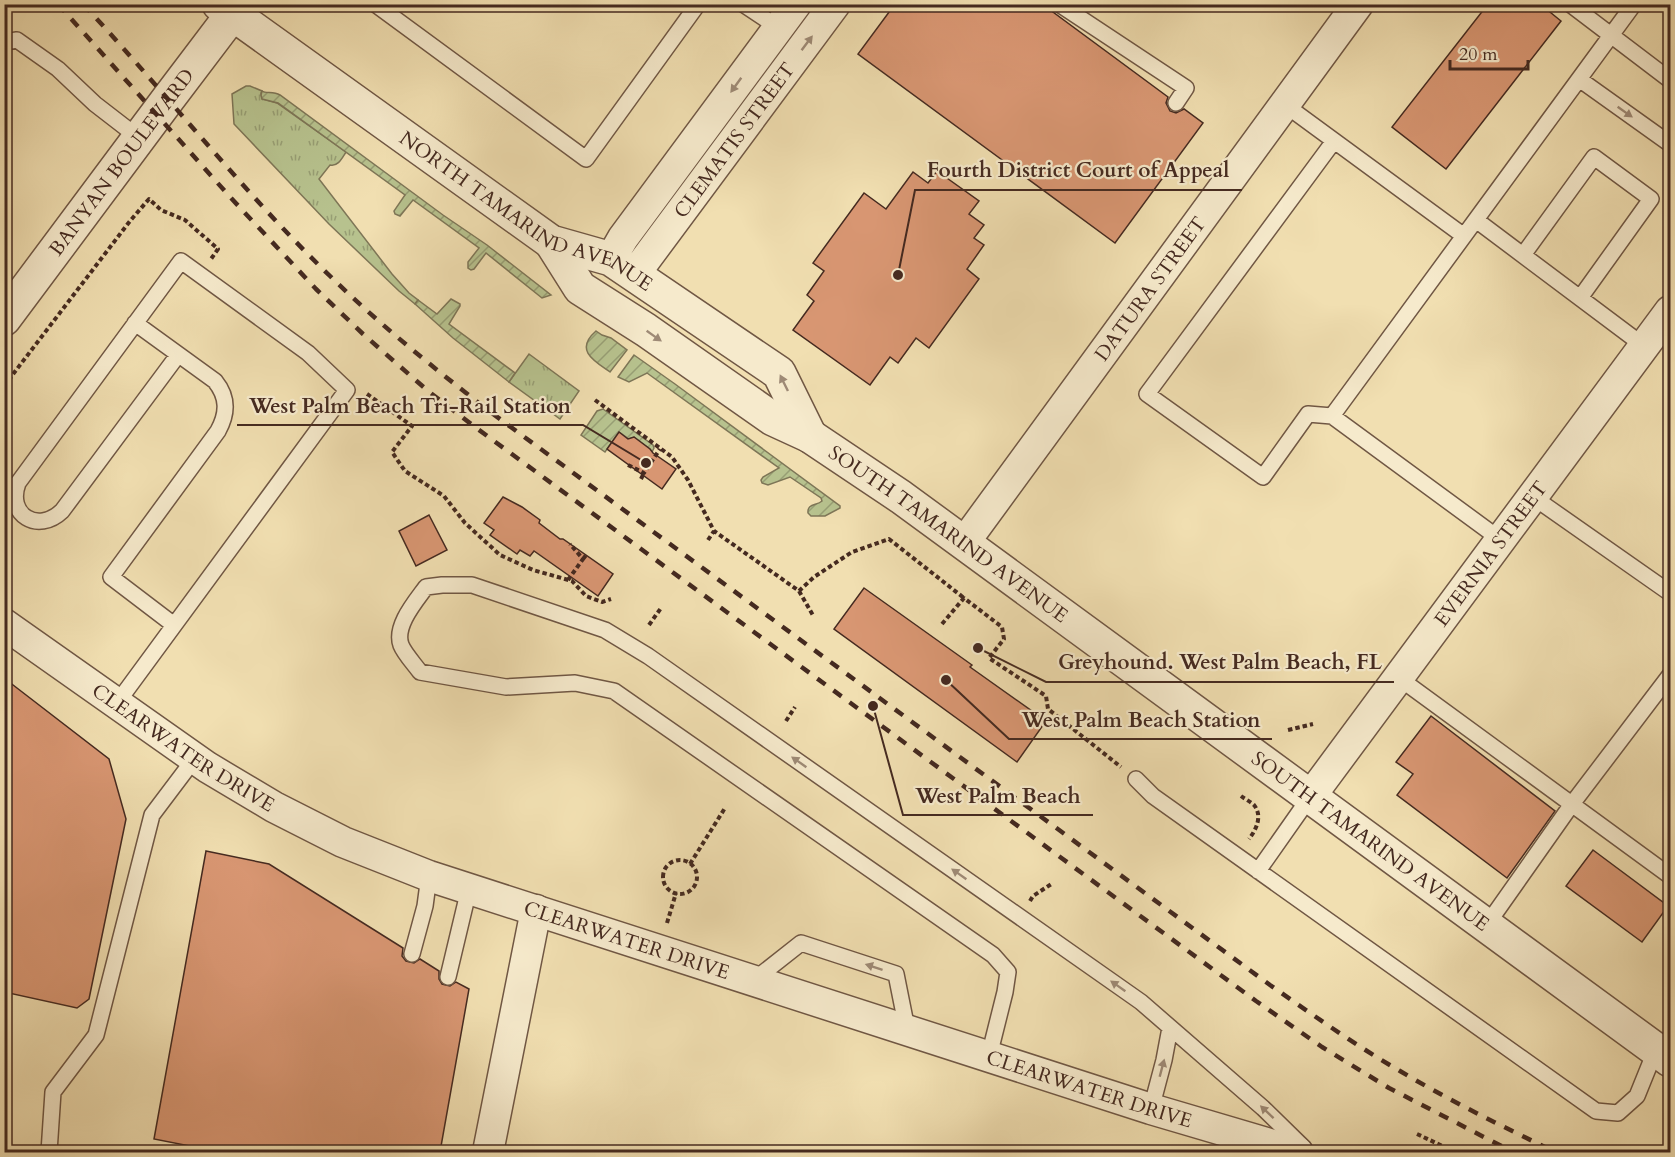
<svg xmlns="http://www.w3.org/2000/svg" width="1675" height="1157" font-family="Cardo,serif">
<defs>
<pattern id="grass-tufts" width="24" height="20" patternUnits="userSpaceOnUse" patternTransform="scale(1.5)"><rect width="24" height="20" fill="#b7c28e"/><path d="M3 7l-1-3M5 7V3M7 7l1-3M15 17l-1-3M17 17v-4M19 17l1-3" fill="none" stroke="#979e74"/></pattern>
<pattern id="garden-furrows" width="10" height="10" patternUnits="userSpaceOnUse" patternTransform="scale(1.5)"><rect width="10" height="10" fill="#b7c28e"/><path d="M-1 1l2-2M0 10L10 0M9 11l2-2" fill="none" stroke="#979e74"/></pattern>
</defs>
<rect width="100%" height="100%" fill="#f1dfb1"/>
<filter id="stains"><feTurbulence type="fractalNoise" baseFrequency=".00333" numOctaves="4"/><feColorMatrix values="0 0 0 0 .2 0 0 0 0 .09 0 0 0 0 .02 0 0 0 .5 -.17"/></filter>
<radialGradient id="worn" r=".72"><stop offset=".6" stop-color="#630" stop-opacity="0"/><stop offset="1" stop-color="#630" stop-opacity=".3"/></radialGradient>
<path fill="url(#grass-tufts)" stroke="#7e7657" stroke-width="1.5" d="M246,86H250L262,91L261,93L262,99L277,103L346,152C342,158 338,167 330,165L319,179L392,274L409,293L418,300L415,304L399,291L329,224L234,124L232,94Z
M529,354L579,391L560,419L509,382Z"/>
<path fill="url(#garden-furrows)" stroke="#7e7657" stroke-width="1.5" d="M262,91C266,94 273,91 280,95L443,215L487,245L551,295L542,298L486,253L474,269L471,270L468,268V262L479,248L413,200L400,216L395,214L394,211L405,195L278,103L262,99L261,95Z
M451,299L460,304V306L449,324L515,373L509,382L453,338L415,304L418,300L437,314Z
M596,331L602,335L611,338L627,350L610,372C594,361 574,350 596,331Z
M634,355L675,384L840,506V508L825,516H811L808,513C807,503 817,506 822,501L821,498L790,477L768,485L762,483L761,480L763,477L779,468L647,373L629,382L618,377Z
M603,409L653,445L654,448L652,452L650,449L634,437L629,439L619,432L605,452L581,435L597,411Z"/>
<path fill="#d89672" stroke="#452a20" stroke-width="1.5" d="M895,4H1042L1168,97L1166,103L1170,111L1176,113L1184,109L1203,123L1115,243L858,54Z
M1488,4H1540L1561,21L1446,169L1392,127Z
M937,171L979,201L969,214L984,225L974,238L984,245L967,269L979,279L929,348L916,338L898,363L890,357L870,385L793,330L814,301L807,295L824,271L813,263L864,193L886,209L913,172L928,183Z
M619,432L628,439L634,437L650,449L653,453L676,469L662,489L607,449Z
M503,497L522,507L540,520L539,523L560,539H563L613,574L598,596L534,551L530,556L520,550L517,554L490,535L494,530L484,523Z
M429,515L447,550L416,566L399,531Z
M864,588L972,665L970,667L1046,721L1017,762L834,629Z
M4,678L109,759L126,819L89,999L77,1008L4,992Z
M1431,716L1555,811L1507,878L1397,795L1413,774L1396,762Z
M1593,850L1668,906L1642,942L1566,886Z
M206,851L269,864L403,948L402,956L406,961L414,963L420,959L439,971V979L442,984L450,986L456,982L469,989L440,1152H220L154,1139Z"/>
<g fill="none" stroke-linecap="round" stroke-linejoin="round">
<g stroke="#705744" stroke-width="18">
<path id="service" d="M375,4L586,159L698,4
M743,4L779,28
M1059,4L1186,88L1176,103
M1570,4L1670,80
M4,42L17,40L58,69L95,104L139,138
M1579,79L1670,144
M1284,104L1464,236
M1476,220L1644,346
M1523,255L1594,157L1651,199L1580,298
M135,323L215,381C228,397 228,413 218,431L111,577L174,625
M1332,416L1308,414L1263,477L1147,394L1334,141
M1533,497L1670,593
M1501,540L1332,416L1634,4
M1399,678L1670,876
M117,703L347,390L308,353L181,261L18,483C6,515 38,534 62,511L178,355
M1136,779L1153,796L1596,1111L1618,1113L1637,1096L1656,1049
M1258,871L1310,797
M1486,926L1572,804L1670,675
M412,954L425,906L429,876
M448,977L469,889
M754,980L801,943L896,974L907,1029
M989,1056L1005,992L1008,972L993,955L614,691L575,683L506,687L420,672C415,665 404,653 401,645C394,626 416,601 426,587L442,585H472L605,630L648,656L1141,1002L1263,1108L1304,1148
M1151,1109L1164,1060L1170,1028
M49,1152L53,1092L96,1035L152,815L195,758"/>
</g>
<g stroke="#705744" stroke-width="33">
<g id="minor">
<path d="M611,259L623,238L796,4"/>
<path id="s1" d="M634,275L835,4"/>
<path id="s2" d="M964,543L1358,4"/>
<path id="s3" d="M4,624L207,767L274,807L343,842L429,876L1151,1109L1297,1152"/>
<path id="s4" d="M1310,797L1670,311"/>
<path d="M488,1152L536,910"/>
</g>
</g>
<g stroke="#705744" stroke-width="36">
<g id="tertiary">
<path id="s5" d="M219,4L551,242L611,259L779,373L810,436"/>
<path id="s6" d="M551,242L580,288L646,330L773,419L810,436L901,497L1670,1060"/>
<path id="s7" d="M4,319L168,99L240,4"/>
</g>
</g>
<path stroke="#452a20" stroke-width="4" stroke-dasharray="4.5 3" stroke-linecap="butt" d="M4,386L130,221L149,199L161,210L185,220L218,249L211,259
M367,394L412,426L392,452L405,471L444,496L465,523L500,555L533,570L572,581L586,596L602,602L611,599
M595,400L672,457L688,480L714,531L799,591L814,577L852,552L889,539L964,598
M628,465L644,473L660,449
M641,479L644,473
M708,540L714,531
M583,559L587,554
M568,580L583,559L570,544
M799,591L814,617
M942,624L964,598L1002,627L1004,639L989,658L1046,696L1048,709L1121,767
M649,625L661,608
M786,721L795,707
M1288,730L1313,724
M1241,796C1245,799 1251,802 1254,805C1263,816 1256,830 1249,839
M663 877a17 17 0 1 1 34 0a17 17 0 1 1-34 0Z
M690,864L725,808
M1030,901L1033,896L1053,883
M667,923L676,893
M1417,1134L1455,1152"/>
<use href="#service" stroke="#f6eacc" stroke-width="15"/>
<use href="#minor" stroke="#f6eacc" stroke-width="30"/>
<use href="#tertiary" stroke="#f6eacc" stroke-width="33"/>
<path stroke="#452a20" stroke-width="4.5" stroke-dasharray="10 10" stroke-linecap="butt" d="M58,4L231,198L316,289L363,334L428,391L475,427L1256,1001L1322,1047L1389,1088L1513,1152
M83,4C167,94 242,191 330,276C380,325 434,368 489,411L1270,985C1313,1015 1355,1045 1400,1071C1450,1101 1502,1126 1555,1152"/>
</g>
<defs><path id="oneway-solid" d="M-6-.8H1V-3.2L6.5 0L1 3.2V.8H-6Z" transform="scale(1.5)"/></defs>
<g fill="#9e8a76">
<use href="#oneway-solid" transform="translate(807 43) rotate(-53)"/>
<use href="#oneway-solid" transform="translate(736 85) rotate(126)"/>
<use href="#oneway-solid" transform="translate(1625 112) rotate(35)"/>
<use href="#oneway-solid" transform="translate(654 336) rotate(35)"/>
<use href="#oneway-solid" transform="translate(784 383) rotate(-116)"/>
<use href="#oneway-solid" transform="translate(799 762) rotate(-145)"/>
<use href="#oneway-solid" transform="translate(959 874) rotate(-145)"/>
<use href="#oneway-solid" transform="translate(874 967) rotate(-162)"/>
<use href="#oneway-solid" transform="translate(1118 986) rotate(-145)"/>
<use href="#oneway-solid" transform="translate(1162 1068) rotate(-75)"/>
<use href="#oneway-solid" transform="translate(1267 1112) rotate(-137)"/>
</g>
<g text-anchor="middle" stroke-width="4.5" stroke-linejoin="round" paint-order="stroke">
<g font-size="20" fill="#452a20" stroke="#f6eacc">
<text dy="7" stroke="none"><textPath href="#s1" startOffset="168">CLEMATIS STREET</textPath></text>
<text dy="7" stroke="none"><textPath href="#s7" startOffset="196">BANYAN BOULEVARD</textPath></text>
<text dy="7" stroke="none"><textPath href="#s5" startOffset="372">NORTH TAMARIND AVENUE</textPath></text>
<text dy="7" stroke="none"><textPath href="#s2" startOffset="315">DATURA STREET</textPath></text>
<text dy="7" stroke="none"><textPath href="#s6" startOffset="498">SOUTH TAMARIND AVENUE</textPath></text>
<text dy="7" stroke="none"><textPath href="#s4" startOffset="303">EVERNIA STREET</textPath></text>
<text dy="7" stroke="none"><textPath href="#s3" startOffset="218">CLEARWATER DRIVE</textPath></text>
<text dy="7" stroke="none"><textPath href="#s6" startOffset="1020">SOUTH TAMARIND AVENUE</textPath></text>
<text dy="7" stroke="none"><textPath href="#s3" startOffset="704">CLEARWATER DRIVE</textPath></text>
<text dy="7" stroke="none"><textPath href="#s3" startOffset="1190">CLEARWATER DRIVE</textPath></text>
</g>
</g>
<path fill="none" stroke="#452a20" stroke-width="2" d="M898 275L915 190H1242M646 463L583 425H237M978 648L1046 682H1394M946 680L1009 739H1272M873 706L903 815H1093"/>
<g fill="#452a20" stroke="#f6eacc" stroke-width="2">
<circle cx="898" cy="275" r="6"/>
<circle cx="646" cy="463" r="6"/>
<circle cx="978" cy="648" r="6"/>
<circle cx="946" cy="680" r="6"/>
<circle cx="873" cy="706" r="6"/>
</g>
<g font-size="21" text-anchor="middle" font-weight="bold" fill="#452a20" stroke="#f6eacc" stroke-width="4.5" stroke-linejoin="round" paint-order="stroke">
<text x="1078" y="177">Fourth District Court of Appeal</text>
<text x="410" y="413">West Palm Beach Tri-Rail Station</text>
<text x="1220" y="669">Greyhound. West Palm Beach, FL</text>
<text x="1141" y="727">West Palm Beach Station</text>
<text x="998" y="803">West Palm Beach</text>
</g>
<rect width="1675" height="1157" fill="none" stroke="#f1dfb1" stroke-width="24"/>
<rect x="6" y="6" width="1663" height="1145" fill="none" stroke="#452a20" stroke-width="3"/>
<rect x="12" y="12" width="1651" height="1133" fill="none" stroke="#452a20" stroke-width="1.5"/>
<path d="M1450 60v9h78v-9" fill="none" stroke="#452a20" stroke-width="3"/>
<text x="1459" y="60" font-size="18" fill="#452a20" stroke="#f6eacc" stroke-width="4.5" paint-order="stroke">20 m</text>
<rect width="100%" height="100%" filter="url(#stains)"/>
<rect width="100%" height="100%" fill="url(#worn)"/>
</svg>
